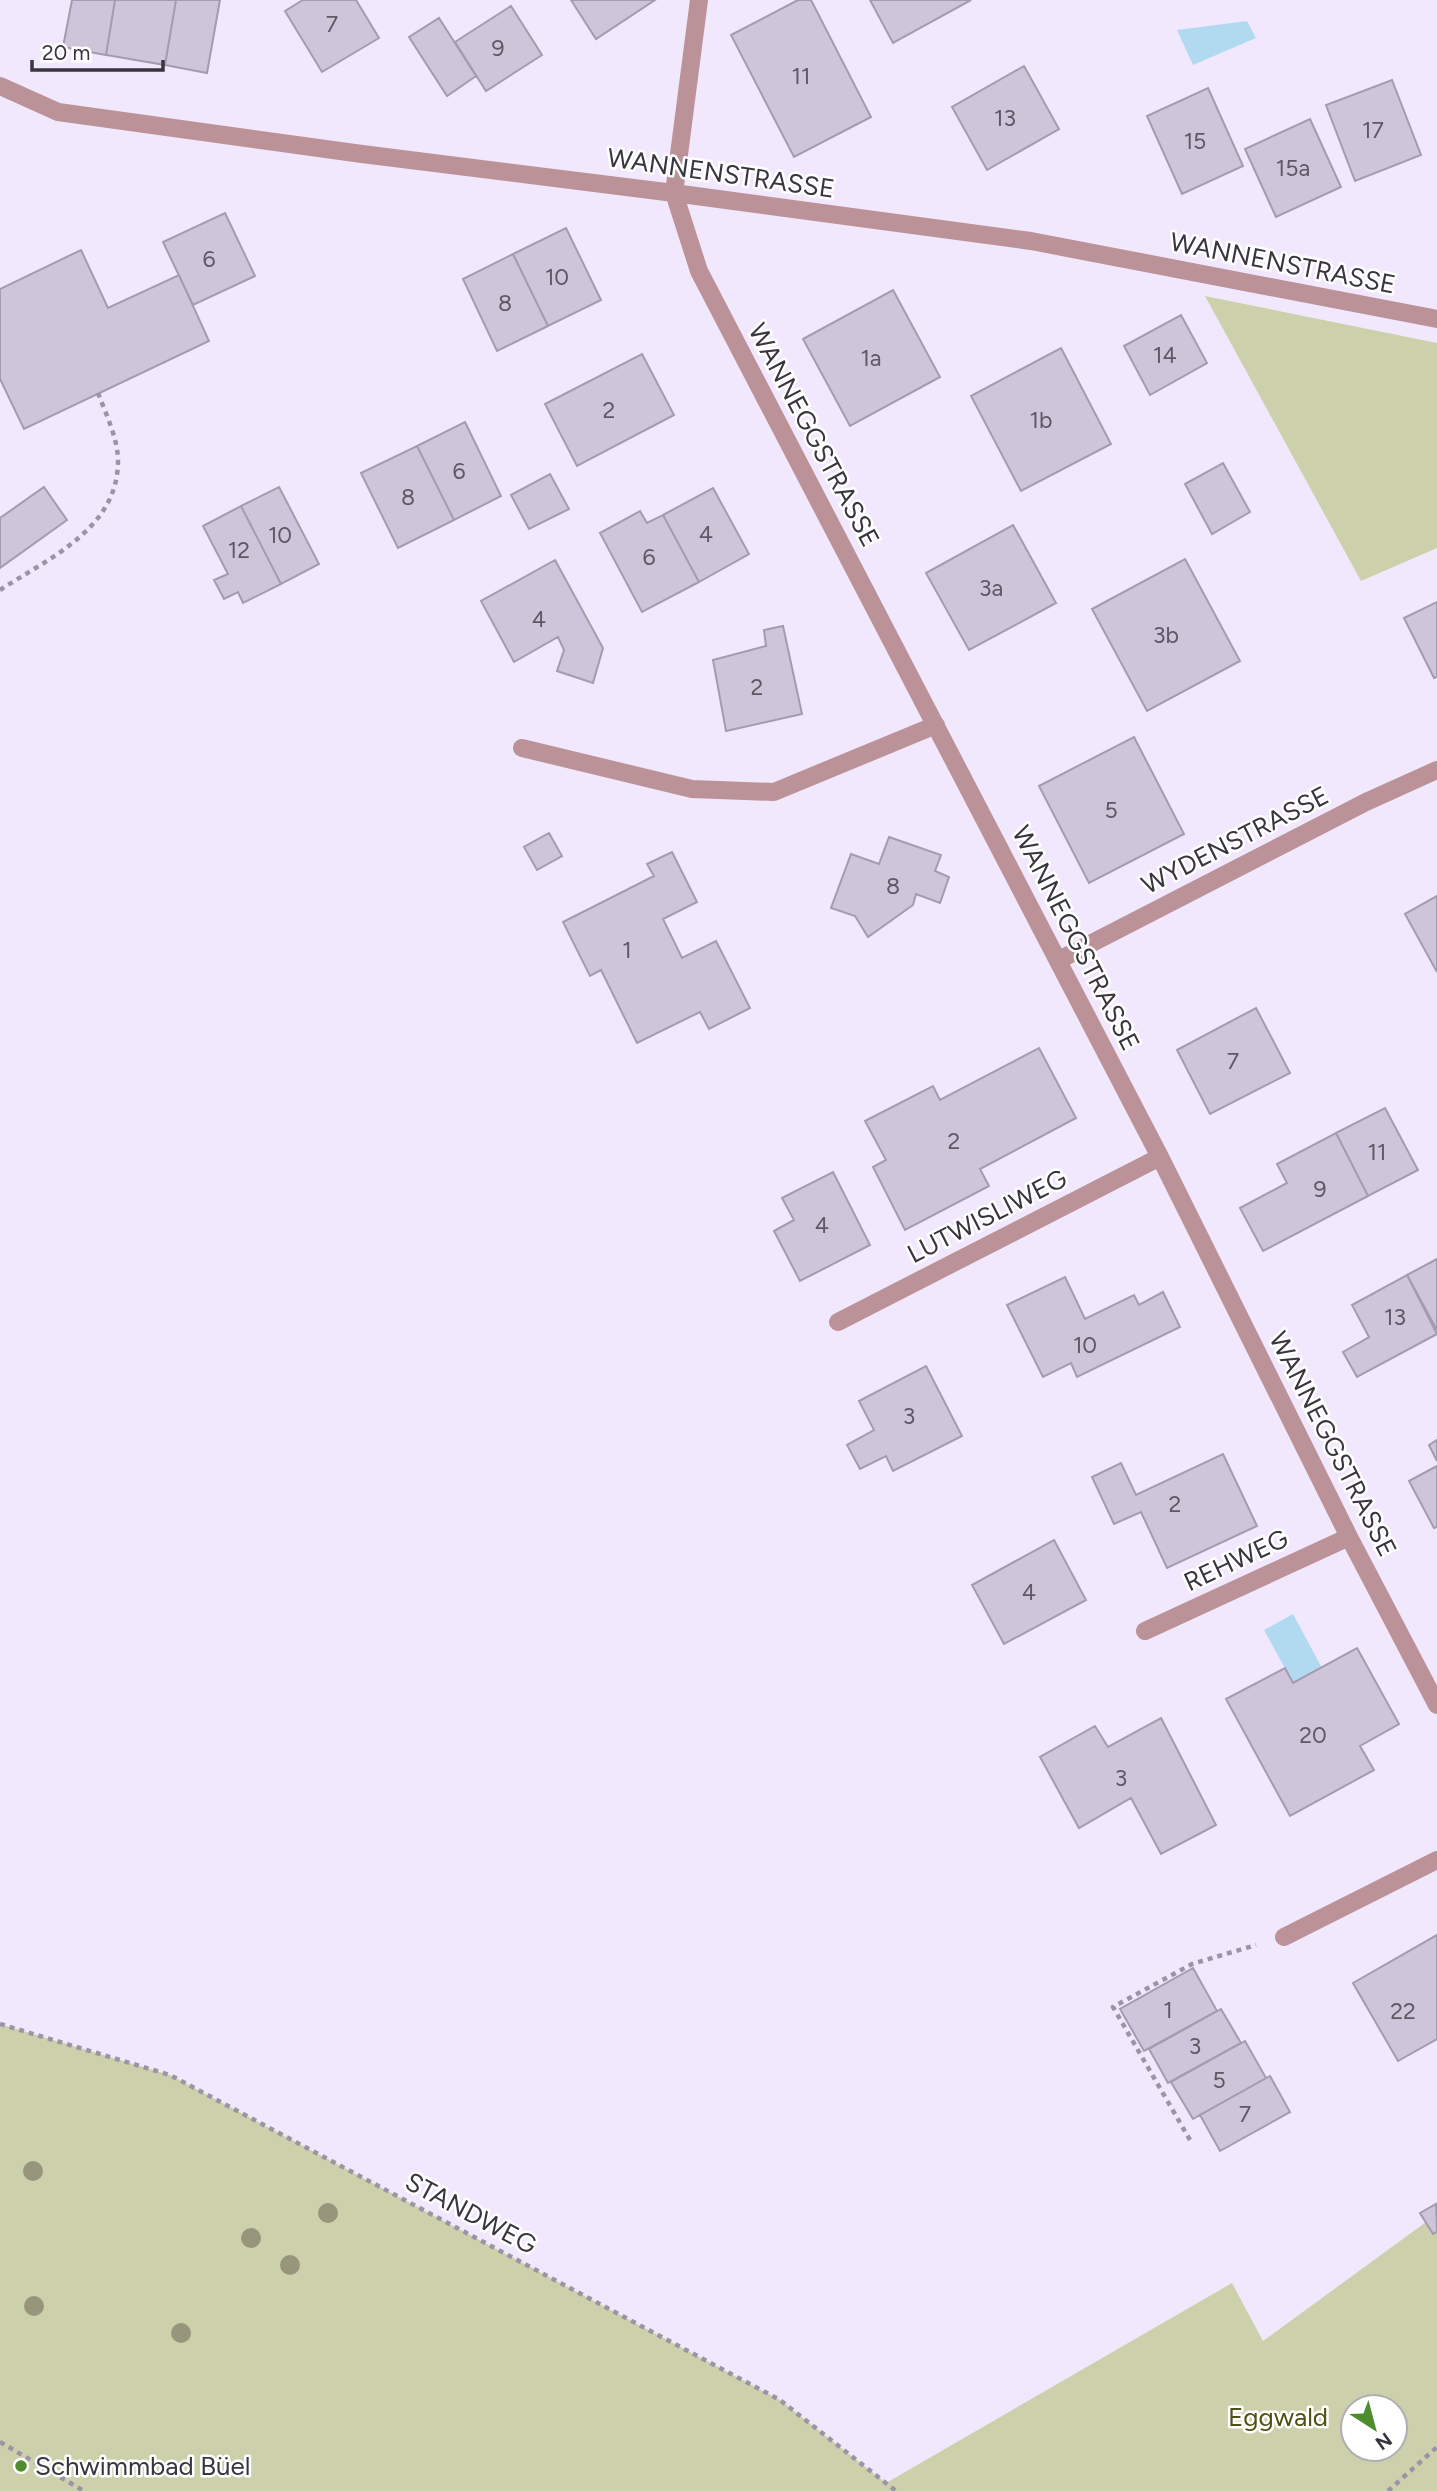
<svg xmlns="http://www.w3.org/2000/svg" width="1437" height="2491" font-family="Figtree,sans-serif">
<rect width="100%" height="100%" fill="#f2e8fd"/>
<path fill="#ccd1ac" fill-rule="evenodd" d="M1205,296L1437,343V548L1361,581Z
M0,2024L170,2075L780,2400L886,2483L1232,2283L1263,2341L1437,2214V2491H0ZM1353,2407H1395V2449H1353Z"/>
<path fill="#b1daf1" d="M1247,21L1256,38L1193,65L1177,30Z
M1293,1614L1322,1668L1293,1683L1264,1630Z"/>
<path fill="#cfc5da" stroke="#a49baf" stroke-width="2" d="M72,0H115L106,55L63,47Z
M115,0H176L165,65L106,55Z
M176,0H220L207,73L165,65Z
M303,0H356L379,38L322,72L285,11Z
M571,0H655L596,39Z
M798,0H811L871,117L794,157L731,35Z
M870,0H971L893,43Z
M511,6L542,55L486,91L455,42Z
M439,18L476,76L447,96L409,37Z
M1024,66L1059,129L987,170L952,107Z
M1392,80L1421,155L1355,181L1326,105Z
M1208,88L1243,166L1182,194L1147,116Z
M1310,119L1341,187L1276,217L1245,149Z
M225,213L255,276L193,305L163,242Z
M566,228L601,300L548,326L513,254Z
M81,250L108,308L179,275L209,341L24,429L0,379V289Z
M513,254L548,326L497,351L463,279Z
M893,290L940,377L850,426L803,339Z
M1181,315L1207,363L1150,395L1124,346Z
M1061,348L1111,444L1021,491L971,396Z
M642,354L674,415L577,466L545,404Z
M465,422L501,496L454,520L417,446Z
M417,446L454,520L398,548L361,473Z
M1223,463L1250,512L1212,534L1185,484Z
M550,474L569,509L529,529L511,495Z
M44,487L67,520L0,568V518Z
M279,487L319,564L281,584L241,506Z
M713,488L749,554L699,582L663,515Z
M241,506L281,584L243,603L238,592L224,599L214,580L228,574L203,526Z
M640,511L647,523L663,515L699,582L642,612L600,533Z
M1013,525L1056,603L969,650L926,573Z
M1185,559L1240,661L1147,711L1092,609Z
M555,560L603,648L593,683L557,671L564,650L558,637L514,662L481,601Z
M1437,602V677L1434,678L1404,618Z
M783,626L802,714L726,731L713,660L766,646L764,630Z
M1134,737L1184,834L1089,883L1039,786Z
M549,833L562,856L537,870L524,847Z
M889,837L941,855L935,871L949,877L940,903L916,894L913,905L868,937L855,916L831,908L851,854L879,864Z
M672,852L697,902L663,919L682,958L716,941L750,1008L709,1029L700,1012L637,1043L601,970L590,976L563,922L654,876L647,864Z
M1437,896V972L1405,914Z
M1256,1008L1290,1073L1210,1114L1177,1050Z
M1039,1048L1076,1118L980,1169L989,1186L905,1230L873,1167L886,1160L865,1121L933,1086L940,1100Z
M1385,1108L1418,1170L1368,1196L1336,1133Z
M1336,1133L1368,1196L1263,1251L1240,1208L1287,1183L1277,1164Z
M833,1172L870,1245L800,1281L774,1231L794,1220L782,1198Z
M1437,1259V1330L1407,1275Z
M1407,1275L1437,1334L1357,1377L1343,1352L1369,1337L1352,1305Z
M1065,1277L1085,1319L1134,1295L1139,1305L1163,1292L1180,1327L1077,1377L1071,1363L1043,1377L1007,1305Z
M926,1366L962,1436L893,1471L886,1456L860,1469L847,1445L874,1430L859,1401Z
M1437,1440V1461L1429,1445Z
M1223,1454L1257,1526L1167,1568L1141,1512L1114,1524L1092,1477L1121,1463L1136,1495Z
M1437,1466V1527L1434,1528L1409,1481Z
M1054,1540L1086,1600L1004,1644L972,1585Z
M1357,1648L1399,1724L1360,1746L1374,1770L1290,1816L1226,1699L1285,1668L1293,1683Z
M1161,1718L1216,1825L1161,1854L1131,1798L1079,1828L1040,1757L1095,1726L1108,1747Z
M1437,1935V2039L1398,2061L1353,1983Z
M1193,1968L1217,2011L1144,2051L1120,2009Z
M1221,2009L1241,2043L1168,2083L1149,2049Z
M1245,2041L1266,2078L1193,2119L1171,2082Z
M1270,2076L1290,2112L1220,2151L1200,2115Z
M1436,2204L1437,2232L1433,2234L1420,2213Z"/>
<g fill="none" stroke-linecap="round" stroke-linejoin="round">
<path stroke="#9b94a4" stroke-width="4.5" stroke-dasharray="5 5" stroke-linecap="butt" d="M0,590C49,558 118,529 118,461C118,439 106,414 98,393
M0,2024L170,2075L780,2400L896,2491
M1190,2140L1113,2007L1192,1964L1256,1945
M0,2442L84,2491
M1388,2491L1437,2447"/>
<path stroke="#bb9297" stroke-width="18" d="M674,193L699,0"/>
<path stroke="#bb9297" stroke-width="18" d="M0,86L58,112L362,154L674,193L1031,241L1437,319
M674,193L699,271L1160,1157L1349,1537L1437,1705
M522,748L692,789L774,792L936,725
M1059,960L1366,802L1437,770
M838,1322L1160,1157
M1145,1631L1349,1537
M1284,1937L1437,1860"/>
</g>
<g fill="#97967d">
<circle cx="33" cy="2171" r="10"/>
<circle cx="328" cy="2213" r="10"/>
<circle cx="251" cy="2238" r="10"/>
<circle cx="290" cy="2265" r="10"/>
<circle cx="34" cy="2306" r="10"/>
<circle cx="181" cy="2333" r="10"/>
</g>
<circle fill="#4e8d2e" stroke="#fff" stroke-width="2.5" cx="21" cy="2466" r="7"/>
<g text-anchor="middle" stroke-width="5" stroke-linejoin="round" paint-order="stroke">
<g font-size="23" fill="#5e5965">
<text x="332" y="32">7</text>
<text x="498" y="56">9</text>
<text x="801" y="84">11</text>
<text x="1005" y="126">13</text>
<text x="1373" y="138">17</text>
<text x="1195" y="149">15</text>
<text x="1293" y="176">15a</text>
<text x="209" y="267">6</text>
<text x="557" y="285">10</text>
<text x="505" y="311">8</text>
<text x="1165" y="363">14</text>
<text x="871" y="366">1a</text>
<text x="609" y="418">2</text>
<text x="1041" y="428">1b</text>
<text x="459" y="479">6</text>
<text x="408" y="505">8</text>
<text x="706" y="542">4</text>
<text x="280" y="543">10</text>
<text x="239" y="558">12</text>
<text x="649" y="565">6</text>
<text x="991" y="596">3a</text>
<text x="539" y="627">4</text>
<text x="1166" y="643">3b</text>
<text x="757" y="695">2</text>
<text x="1111" y="818">5</text>
<text x="893" y="894">8</text>
<text x="627" y="958">1</text>
<text x="1233" y="1069">7</text>
<text x="954" y="1149">2</text>
<text x="1377" y="1160">11</text>
<text x="1320" y="1197">9</text>
<text x="822" y="1233">4</text>
<text x="1395" y="1325">13</text>
<text x="1085" y="1353">10</text>
<text x="909" y="1424">3</text>
<text x="1175" y="1512">2</text>
<text x="1029" y="1600">4</text>
<text x="1313" y="1743">20</text>
<text x="1121" y="1786">3</text>
<text x="1168" y="2018">1</text>
<text x="1403" y="2019">22</text>
<text x="1195" y="2054">3</text>
<text x="1219" y="2088">5</text>
<text x="1245" y="2122">7</text>
</g>
<g font-size="26" fill="#39353e" stroke="#fff">
<text transform="translate(721 173) rotate(8)" y="9">WANNENSTRASSE</text>
<text transform="translate(1283 263) rotate(11)" y="9">WANNENSTRASSE</text>
<text transform="translate(814 435) rotate(62)" y="9">WANNEGGSTRASSE</text>
<text transform="translate(1235 840) rotate(-27)" y="9">WYDENSTRASSE</text>
<text transform="translate(1076 938) rotate(63)" y="9">WANNEGGSTRASSE</text>
<text transform="translate(987 1216) rotate(-27)" y="9">LUTWISLIWEG</text>
<text transform="translate(1333 1444) rotate(63)" y="9">WANNEGGSTRASSE</text>
<text transform="translate(1236 1560) rotate(-25)" y="9">REHWEG</text>
<text transform="translate(471 2213) rotate(28)" y="9">STANDWEG</text>
</g>
<g font-size="26" fill="#4d5214" stroke="#fff">
<text x="1278" y="2426">Eggwald</text>
</g>
<g font-size="26" fill="#39353e" stroke="#fff" text-anchor="start">
<text x="35" y="2475">Schwimmbad Büel</text>
</g>
</g>
<g transform="translate(1374 2428) rotate(144)"><circle r="33" fill="#ffffff" stroke="#b0aeb2" stroke-width="2"/>
<path d="M0-5L12 26L0 18L-12 26Z" fill="#4e8d2e"/>
<text y="-10" font-size="19" font-weight="bold" text-anchor="middle" fill="#39353e">N</text>
</g>
<path d="M32 60v10h131v-10" fill="none" stroke="#39353e" stroke-width="3.5"/>
<text x="42" y="60" font-size="21" fill="#39353e" stroke="#ffffff" stroke-width="5" paint-order="stroke">20 m</text>
</svg>
